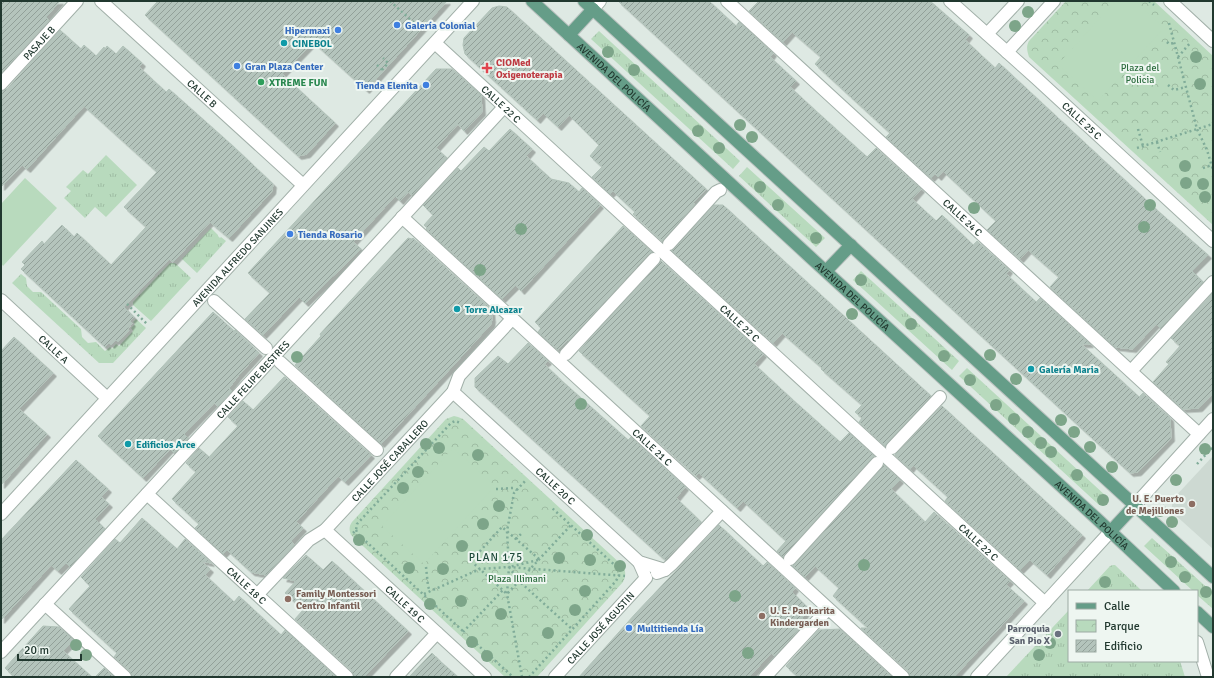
<svg xmlns="http://www.w3.org/2000/svg" width="1214" height="678" font-family="Signika,sans-serif">
<defs>
<pattern id="grass-tufts" width="24" height="20" patternUnits="userSpaceOnUse"><rect width="24" height="20" fill="#b8dabd"/><path d="M3 7l-1-3M5 7V3M7 7l1-3M15 17l-1-3M17 17v-4M19 17l1-3" fill="none" stroke="#9ebca3"/></pattern>
<pattern id="park-crowns" width="20" height="18" patternUnits="userSpaceOnUse"><rect width="20" height="18" fill="#b8dabd"/><path d="M2 6a3 3 0 1 1 6 0M12 15a3 3 0 1 1 6 0" fill="none" stroke="#9ebca3"/></pattern>
<pattern id="building-hatch" width="6" height="6" patternUnits="userSpaceOnUse"><rect width="6" height="6" fill="#b4c4bc"/><path d="M-1 1l2-2M0 6l6-6M5 7l2-2" fill="none" stroke="#92a099"/></pattern>
<filter id="shadow"><feDropShadow dx="3.5" dy="3.5" stdDeviation="0" flood-color="#0004"/></filter>
</defs>
<rect width="100%" height="100%" fill="#dee9e3"/>
<path fill="#cdd9d2" d="M1213,456V549L1173,513L1172,506L1173,499Z"/>
<path fill="url(#grass-tufts)" d="M599,31L740,161L733,169L591,39Z
M106,155L137,185L106,217L95,207L85,218L64,198L71,191L66,187L83,170L88,174Z
M747,167L825,238L816,247L739,176Z
M211,228L218,235V236L220,238L221,237L226,241L197,273L182,259Z
M170,263H175L191,278L151,321L133,305V302Z
M861,271L959,361L952,370L853,280Z
M21,274L26,278L27,286L33,292H41L81,329L82,337L88,343L96,342L105,351L110,347L112,349L116,344L119,346L133,331L131,328L135,324L133,322L136,319L146,328L113,363H99L12,283Z
M967,368L1106,496L1107,500V504L1103,505L1098,504L959,376Z
M1152,538L1213,593V609L1197,595V591H1193L1144,546Z
M1113,565H1115L1142,591H1087L1110,566Z
M1069,610V661H1180L1185,677H1006Z"/>
<path fill="url(#park-crowns)" d="M1066,1H1154L1213,56V225L1029,57C1027,51 1026,46 1029,41Z
M454,416L458,417L463,419L623,566C626,572 626,576 623,582L537,677H505L351,535C349,530 349,526 352,522L446,419Z"/>
<path fill="#b8dabd" d="M1116,1H1134L1164,28L1098,101L1058,64Z
M25,178L57,208L3,266L1,263V204Z
M453,448L495,486L424,564L382,526Z"/>
<path fill="url(#building-hatch)" stroke="#b1c2b9" filter="url(#shadow)" d="M1,1H60L46,17L49,20L1,73Z
M158,1H447L366,90L313,42L282,74L335,123L307,154L298,156L145,15Z
M618,1H709L736,26L739,22L773,53L770,57L796,81L790,87L816,111L867,157L876,148L921,189L912,199L936,221L942,215L973,245L977,241L1009,270L1006,274L1036,302L1040,298L1090,344H1081L1125,384L1139,397L1143,393L1170,418L1171,438L1138,472L1130,473Z
M759,1H930L969,35L965,40L995,68L999,63L1158,211L1208,255L1192,271L1203,282L1160,328L1156,324L1133,349L1115,347L1050,287L1059,277L1028,250L1020,259L987,230L996,221L943,171L938,177L935,174L931,178L886,137L890,133L815,64L821,57L792,32L783,42L749,11Z
M499,6L507,7L706,189L692,204H695L662,241L633,214L635,212L613,191L610,194L592,177L602,167L590,156L599,145L569,115L558,127L543,113L537,120L465,54L463,45L464,38L492,8Z
M60,30L81,49L84,45L96,56L104,47L105,49L107,46L116,54L123,46L142,63L139,67L166,92L169,89L234,147L273,184L272,191L229,238L210,222L173,262L169,259L124,307L134,317L130,321L132,323L128,329L129,330L118,342L116,340L111,345L109,343L105,347L21,269L25,265L22,262L42,241L44,244L62,225L74,237L77,233L111,265L146,227L124,207L157,172L84,106L27,169L22,165L1,187V91L7,89Z
M436,69H452L481,95L482,112L464,131L458,124L436,148L447,158L412,195L408,192L400,201L395,196L353,242L361,249L305,303L299,297L263,335L245,319L270,293L248,273Z
M510,129L532,149L526,156L551,179L569,183L579,192L582,188L600,205L521,291L516,285L502,299L426,229L427,228L424,225L433,215L423,205L458,168L461,171L484,147L489,151Z
M714,205H723L931,396L885,446L859,422L862,418L855,412L862,405L821,369L822,368L782,333L773,343L672,251Z
M623,226L652,252L648,254L568,341L567,340L558,350L538,332L541,328L535,322Z
M408,238L412,239L413,238L492,310L491,311L492,319L491,324L460,358L381,444L295,365L321,336L320,334Z
M661,261L763,354L754,364L793,400L840,442L849,433L874,456L783,557L777,551L786,541L743,501L737,508L699,473L696,476L641,426L650,416L579,351Z
M1213,293V393L1199,408L1183,409L1153,382L1169,364L1166,362L1180,346L1171,338Z
M213,312L234,331L235,330L259,353L238,376L229,388L232,391L218,406L214,403L184,434L188,438L174,453L170,449L143,478L98,436Z
M14,337L53,373L19,409L47,434L1,485V351Z
M528,343L548,361L544,364L562,381L628,440L631,437L685,487L676,498L701,522L665,560L475,387V378L498,356L508,364Z
M284,377H285L371,455L345,482L338,476L296,522L303,528L291,541L294,545L266,575L251,572L227,550L223,554L195,528L199,524L172,499L196,472L186,463L199,448L209,457L238,426L228,417L243,401L253,410Z
M942,406L1082,535L1047,575L1030,560L1020,570L945,501L948,497L925,476L913,465L910,469L895,455Z
M76,460L108,489L101,497L109,504L95,519L105,529L70,567L66,563L58,571L51,565L1,620V540Z
M884,465L900,480L891,489L925,522L934,512L1010,581L1006,585L1024,601L954,677H910L908,671L861,628H868L833,596L839,588L815,566L805,577L793,566Z
M142,518L177,549L185,539L211,563L201,561L210,569L205,575L234,602L239,596L281,635L285,630L336,677H132L130,671L114,657L117,653L116,652L69,609L90,586L81,577L115,539L120,543Z
M719,525L763,566L767,562L795,588L792,592L808,608L795,630H798L775,656L771,653L749,677H579L635,614Z
M306,555L323,570L332,561L408,631L364,677H354L352,671L295,619L303,610L285,593L296,581L283,578Z
M43,626L59,627L74,640L63,651L92,677H14L5,668Z
M840,629L892,677H798L786,666L819,630Z
M432,653L441,662L458,677H409Z
M104,668L114,677H95Z"/>
<g fill="none" stroke-linecap="round" stroke-linejoin="round">
<g stroke="#a2b0a9" stroke-width="14">
<g id="minor">
<path id="s1" d="M101,1L303,185"/>
<path id="s2" d="M727,1L1199,434"/>
<path id="s3" d="M950,1L1036,78L1213,241"/>
<path d="M1170,1L1213,41"/>
<path d="M593,9L600,1"/>
<path d="M987,34L1018,1"/>
<path id="s4" d="M435,43L1045,603"/>
<path d="M1007,52L1054,1"/>
<path id="s5" d="M1,84L77,1"/>
<path id="s6" d="M402,217L903,677"/>
<path d="M669,244L716,192L720,190"/>
<path id="s7" d="M1,300L107,398"/>
<path d="M214,301L266,348"/>
<path d="M566,354L654,259"/>
<path d="M280,362L377,450"/>
<path d="M1131,371L1213,282"/>
<path id="s8" d="M453,392L639,562L665,570"/>
<path d="M892,448L940,397"/>
<path id="s9" d="M147,494L347,677"/>
<path d="M1135,505L1213,419"/>
<path id="s10" d="M1,514L473,1"/>
<path id="s11" d="M325,530L485,677"/>
<path d="M790,559L877,463"/>
<path d="M657,573L665,570L672,564L722,511"/>
<path id="s12" d="M258,594L309,540L325,530L453,392L459,376L512,319"/>
<path d="M45,604L125,677"/>
<path d="M1197,642L1208,677"/>
<path id="s13" d="M1,652L504,107"/>
<path d="M396,677L437,633"/>
<path id="s14" d="M555,677L646,578L639,562"/>
<path d="M765,677L828,609"/>
<path d="M977,677L1110,532"/>
</g>
</g>
<g stroke="#bcc3c1" stroke-width="14">
<g id="major">
<path id="s15" d="M532,1L810,257L1096,518L1174,591"/>
<path d="M584,1L1213,577"/>
<path d="M569,35L593,9"/>
<path d="M826,271L851,245"/>
<path d="M1110,532L1135,505"/>
<path d="M1197,612L1213,627"/>
</g>
</g>
<path stroke="#80ac99" stroke-width="2.5" stroke-dasharray="2 3" stroke-linecap="butt" d="M390,1L423,31
M1149,1L1154,5
M1169,23L1197,129L1207,150L1213,170
M1167,42L1169,44L1174,43
M1178,57L1191,42
M377,65L383,71
M382,70L388,63L383,58
M1168,85L1174,90L1186,87
M1138,129L1143,146
M1157,142L1160,152
M1137,148L1213,124
M1203,168L1212,165
M127,304L148,325
M1197,464L1213,447
M496,489L513,488L517,490
M1165,509L1164,503L1165,499
M356,530L358,534L465,633
M353,533L356,530L357,524L451,423L455,421L461,423
M516,539L523,532
M539,559L502,527L471,561L507,594L571,525
M538,560L509,567L519,581L573,630
M426,567L428,586L430,592
M424,594L480,569L509,567L625,576
M463,632L503,590
M469,637L513,677
M522,677L507,594L509,567L507,531L514,493L526,480
M529,677L616,581L619,575V569L552,508"/>
<use href="#minor" stroke="#fff" stroke-width="12"/>
<use href="#major" stroke="#659d88" stroke-width="12"/>
</g>
<g fill="#7da589">
<circle cx="1028" cy="12" r="6"/>
<circle cx="1015" cy="26" r="6"/>
<circle cx="608" cy="52" r="6"/>
<circle cx="1196" cy="57" r="6"/>
<circle cx="634" cy="70" r="6"/>
<circle cx="1200" cy="84" r="6"/>
<circle cx="740" cy="125" r="6"/>
<circle cx="698" cy="131" r="6"/>
<circle cx="752" cy="137" r="6"/>
<circle cx="719" cy="148" r="6"/>
<circle cx="1185" cy="166" r="6"/>
<circle cx="1186" cy="183" r="6"/>
<circle cx="1203" cy="184" r="6"/>
<circle cx="760" cy="187" r="6"/>
<circle cx="1205" cy="197" r="6"/>
<circle cx="778" cy="205" r="6"/>
<circle cx="1150" cy="205" r="6"/>
<circle cx="974" cy="208" r="6"/>
<circle cx="1144" cy="227" r="6"/>
<circle cx="521" cy="229" r="6"/>
<circle cx="816" cy="238" r="6"/>
<circle cx="480" cy="270" r="6"/>
<circle cx="861" cy="280" r="6"/>
<circle cx="852" cy="314" r="6"/>
<circle cx="911" cy="324" r="6"/>
<circle cx="990" cy="355" r="6"/>
<circle cx="944" cy="356" r="6"/>
<circle cx="297" cy="357" r="6"/>
<circle cx="1016" cy="379" r="6"/>
<circle cx="970" cy="380" r="6"/>
<circle cx="581" cy="404" r="6"/>
<circle cx="996" cy="405" r="6"/>
<circle cx="1014" cy="419" r="6"/>
<circle cx="1061" cy="420" r="6"/>
<circle cx="1028" cy="432" r="6"/>
<circle cx="1074" cy="432" r="6"/>
<circle cx="1041" cy="443" r="6"/>
<circle cx="426" cy="444" r="6"/>
<circle cx="1090" cy="447" r="6"/>
<circle cx="439" cy="448" r="6"/>
<circle cx="1205" cy="449" r="6"/>
<circle cx="1051" cy="452" r="6"/>
<circle cx="478" cy="455" r="6"/>
<circle cx="1112" cy="467" r="6"/>
<circle cx="418" cy="472" r="6"/>
<circle cx="1077" cy="475" r="6"/>
<circle cx="1176" cy="480" r="6"/>
<circle cx="403" cy="488" r="6"/>
<circle cx="1103" cy="500" r="6"/>
<circle cx="499" cy="506" r="6"/>
<circle cx="1160" cy="511" r="6"/>
<circle cx="1172" cy="522" r="6"/>
<circle cx="483" cy="524" r="6"/>
<circle cx="587" cy="535" r="6"/>
<circle cx="359" cy="540" r="6"/>
<circle cx="462" cy="546" r="6"/>
<circle cx="559" cy="558" r="6"/>
<circle cx="590" cy="560" r="6"/>
<circle cx="1171" cy="562" r="6"/>
<circle cx="864" cy="565" r="6"/>
<circle cx="620" cy="566" r="6"/>
<circle cx="409" cy="568" r="6"/>
<circle cx="443" cy="569" r="6"/>
<circle cx="1185" cy="577" r="6"/>
<circle cx="1105" cy="582" r="6"/>
<circle cx="585" cy="591" r="6"/>
<circle cx="1206" cy="592" r="6"/>
<circle cx="735" cy="596" r="6"/>
<circle cx="461" cy="601" r="6"/>
<circle cx="430" cy="604" r="6"/>
<circle cx="575" cy="610" r="6"/>
<circle cx="501" cy="614" r="6"/>
<circle cx="548" cy="633" r="6"/>
<circle cx="472" cy="642" r="6"/>
<circle cx="1050" cy="643" r="6"/>
<circle cx="76" cy="645" r="6"/>
<circle cx="748" cy="653" r="6"/>
<circle cx="86" cy="655" r="6"/>
<circle cx="1039" cy="655" r="6"/>
<circle cx="487" cy="656" r="6"/>
</g>
<g fill="#3f7fe0" stroke="#eef6f1" stroke-width="1.5">
<circle cx="397" cy="25" r="4"/>
<circle cx="338" cy="30" r="4"/>
<circle cx="237" cy="66" r="4"/>
<circle cx="426" cy="85" r="4"/>
<circle cx="290" cy="234" r="4"/>
<circle cx="629" cy="628" r="4"/>
</g>
<g fill="#0f9aa8" stroke="#eef6f1" stroke-width="1.5">
<circle cx="284" cy="43" r="4"/>
<circle cx="457" cy="309" r="4"/>
<circle cx="1031" cy="369" r="4"/>
<circle cx="128" cy="444" r="4"/>
</g>
<path fill="#e0444e" stroke="#eef6f1" stroke-width="1.5" d="M485 62h4v4h4v4h-4v4h-4v-4h-4v-4h4z"/>
<circle fill="#2e9e5b" stroke="#eef6f1" stroke-width="1.5" cx="261" cy="82" r="4"/>
<g fill="#8d6e63" stroke="#eef6f1" stroke-width="1.5">
<circle cx="1192" cy="504" r="4"/>
<circle cx="288" cy="599" r="4"/>
<circle cx="762" cy="616" r="4"/>
</g>
<circle fill="#6b7280" stroke="#eef6f1" stroke-width="1.5" cx="1058" cy="634" r="4"/>
<g text-anchor="middle" stroke-width="4" stroke-linejoin="round" paint-order="stroke">
<g font-size="10" font-weight="bold" fill="#366cbe" stroke="#eef6f1" text-anchor="start">
<text x="405" y="29">Galería Colonial</text>
<text x="330" y="34" text-anchor="end">Hipermaxi</text>
<text x="245" y="70">Gran Plaza Center</text>
<text x="418" y="89" text-anchor="end">Tienda Elenita</text>
<text x="298" y="238">Tienda Rosario</text>
<text x="637" y="632">Multitienda Lía</text>
</g>
<g font-size="10" fill="#21382f" stroke="#eef6f1">
<text dy="4" stroke="none"><textPath href="#s5" startOffset="56">PASAJE B</textPath></text>
<text dy="4" stroke="none"><textPath href="#s15" startOffset="112">AVENIDA DEL POLICÍA</textPath></text>
<text dy="4" stroke="none"><textPath href="#s1" startOffset="137">CALLE B</textPath></text>
<text dy="4" stroke="none"><textPath href="#s4" startOffset="90">CALLE 22 C</textPath></text>
<text dy="4" stroke="none"><textPath href="#s3" startOffset="178">CALLE 25 C</textPath></text>
<text dy="4" stroke="none"><textPath href="#s2" startOffset="320">CALLE 24 C</textPath></text>
<text dy="4" stroke="none"><textPath href="#s10" startOffset="349">AVENIDA ALFREDO SANJINES</textPath></text>
<text dy="4" stroke="none"><textPath href="#s15" startOffset="436">AVENIDA DEL POLICÍA</textPath></text>
<text dy="4" stroke="none"><textPath href="#s4" startOffset="414">CALLE 22 C</textPath></text>
<text dy="4" stroke="none"><textPath href="#s7" startOffset="72">CALLE A</textPath></text>
<text dy="4" stroke="none"><textPath href="#s13" startOffset="371">CALLE FELIPE BESTRES</textPath></text>
<text dy="4" stroke="none"><textPath href="#s6" startOffset="340">CALLE 21 C</textPath></text>
<text dy="4" stroke="none"><textPath href="#s12" startOffset="188">CALLE JOSÉ CABALLERO</textPath></text>
<text dy="4" stroke="none"><textPath href="#s8" startOffset="139">CALLE 20 C</textPath></text>
<text dy="4" stroke="none"><textPath href="#s15" startOffset="760">AVENIDA DEL POLICÍA</textPath></text>
<text dy="4" stroke="none"><textPath href="#s4" startOffset="738">CALLE 22 C</textPath></text>
<text dy="4" stroke="none"><textPath href="#s9" startOffset="135">CALLE 18 C</textPath></text>
<text dy="4" stroke="none"><textPath href="#s11" startOffset="109">CALLE 19 C</textPath></text>
<text dy="4" stroke="none"><textPath href="#s14" startOffset="67">CALLE JOSÉ AGUSTIN</textPath></text>
</g>
<g font-size="10" font-weight="bold" fill="#0d838f" stroke="#eef6f1" text-anchor="start">
<text x="292" y="47">CINEBOL</text>
<text x="465" y="313">Torre Alcazar</text>
<text x="1039" y="373">Galería Maria</text>
<text x="136" y="448">Edificios Arce</text>
</g>
<g font-size="10" font-weight="bold" fill="#be3a42" stroke="#eef6f1" text-anchor="start">
<text x="496" y="66">CIOMed<tspan x="496" dy="12">Oxigenoterapia</tspan></text>
</g>
<g font-size="10" fill="#2d6d3f" stroke="#eef6f1">
<text x="1140" y="71">Plaza del<tspan x="1140" dy="12">Policia</tspan></text>
<text x="517" y="582">Plaza Illimani</text>
</g>
<g font-size="10" font-weight="bold" fill="#27864d" stroke="#eef6f1" text-anchor="start">
<text x="269" y="86">XTREME FUN</text>
</g>
<g font-size="10" font-weight="bold" fill="#785e54" stroke="#eef6f1" text-anchor="start">
<text x="1184" y="502" text-anchor="end">U. E. Puerto<tspan x="1184" dy="12">de Mejillones</tspan></text>
<text x="296" y="597">Family Montessori<tspan x="296" dy="12">Centro Infantil</tspan></text>
<text x="770" y="614">U. E. Pankarita<tspan x="770" dy="12">Kindergarden</tspan></text>
</g>
<g font-size="10" font-weight="bold" fill="#5b616d" stroke="#eef6f1" text-anchor="end">
<text x="1050" y="632">Parroquia<tspan x="1050" dy="12">San Pio X</tspan></text>
</g>
<g font-size="11" letter-spacing="1" fill="#1e493a" stroke="#eef6f1">
<text x="496" y="561">PLAN 175</text>
</g>
</g>
<rect width="1214" height="678" fill="none" stroke="#21382f" stroke-width="4"/>
<rect x="1068" y="590" width="130" height="72" fill="#eef6f1" stroke="#9caaa3"/>
<rect x="1076" y="603" width="20" height="6" fill="#659d88" stroke="#9caaa3"/>
<text x="1104" y="610" font-size="12" fill="#21382f">Calle</text>
<rect x="1076" y="620" width="20" height="12" fill="url(#park-crowns)" stroke="#9caaa3"/>
<text x="1104" y="630" font-size="12" fill="#21382f">Parque</text>
<rect x="1076" y="640" width="20" height="12" fill="url(#building-hatch)" stroke="#9caaa3"/>
<text x="1104" y="650" font-size="12" fill="#21382f">Edificio</text>
<path d="M18 654v6h63v-6" fill="none" stroke="#21382f" stroke-width="2"/>
<text x="24" y="654" font-size="12" fill="#21382f" stroke="#eef6f1" stroke-width="3" paint-order="stroke">20 m</text>
</svg>
